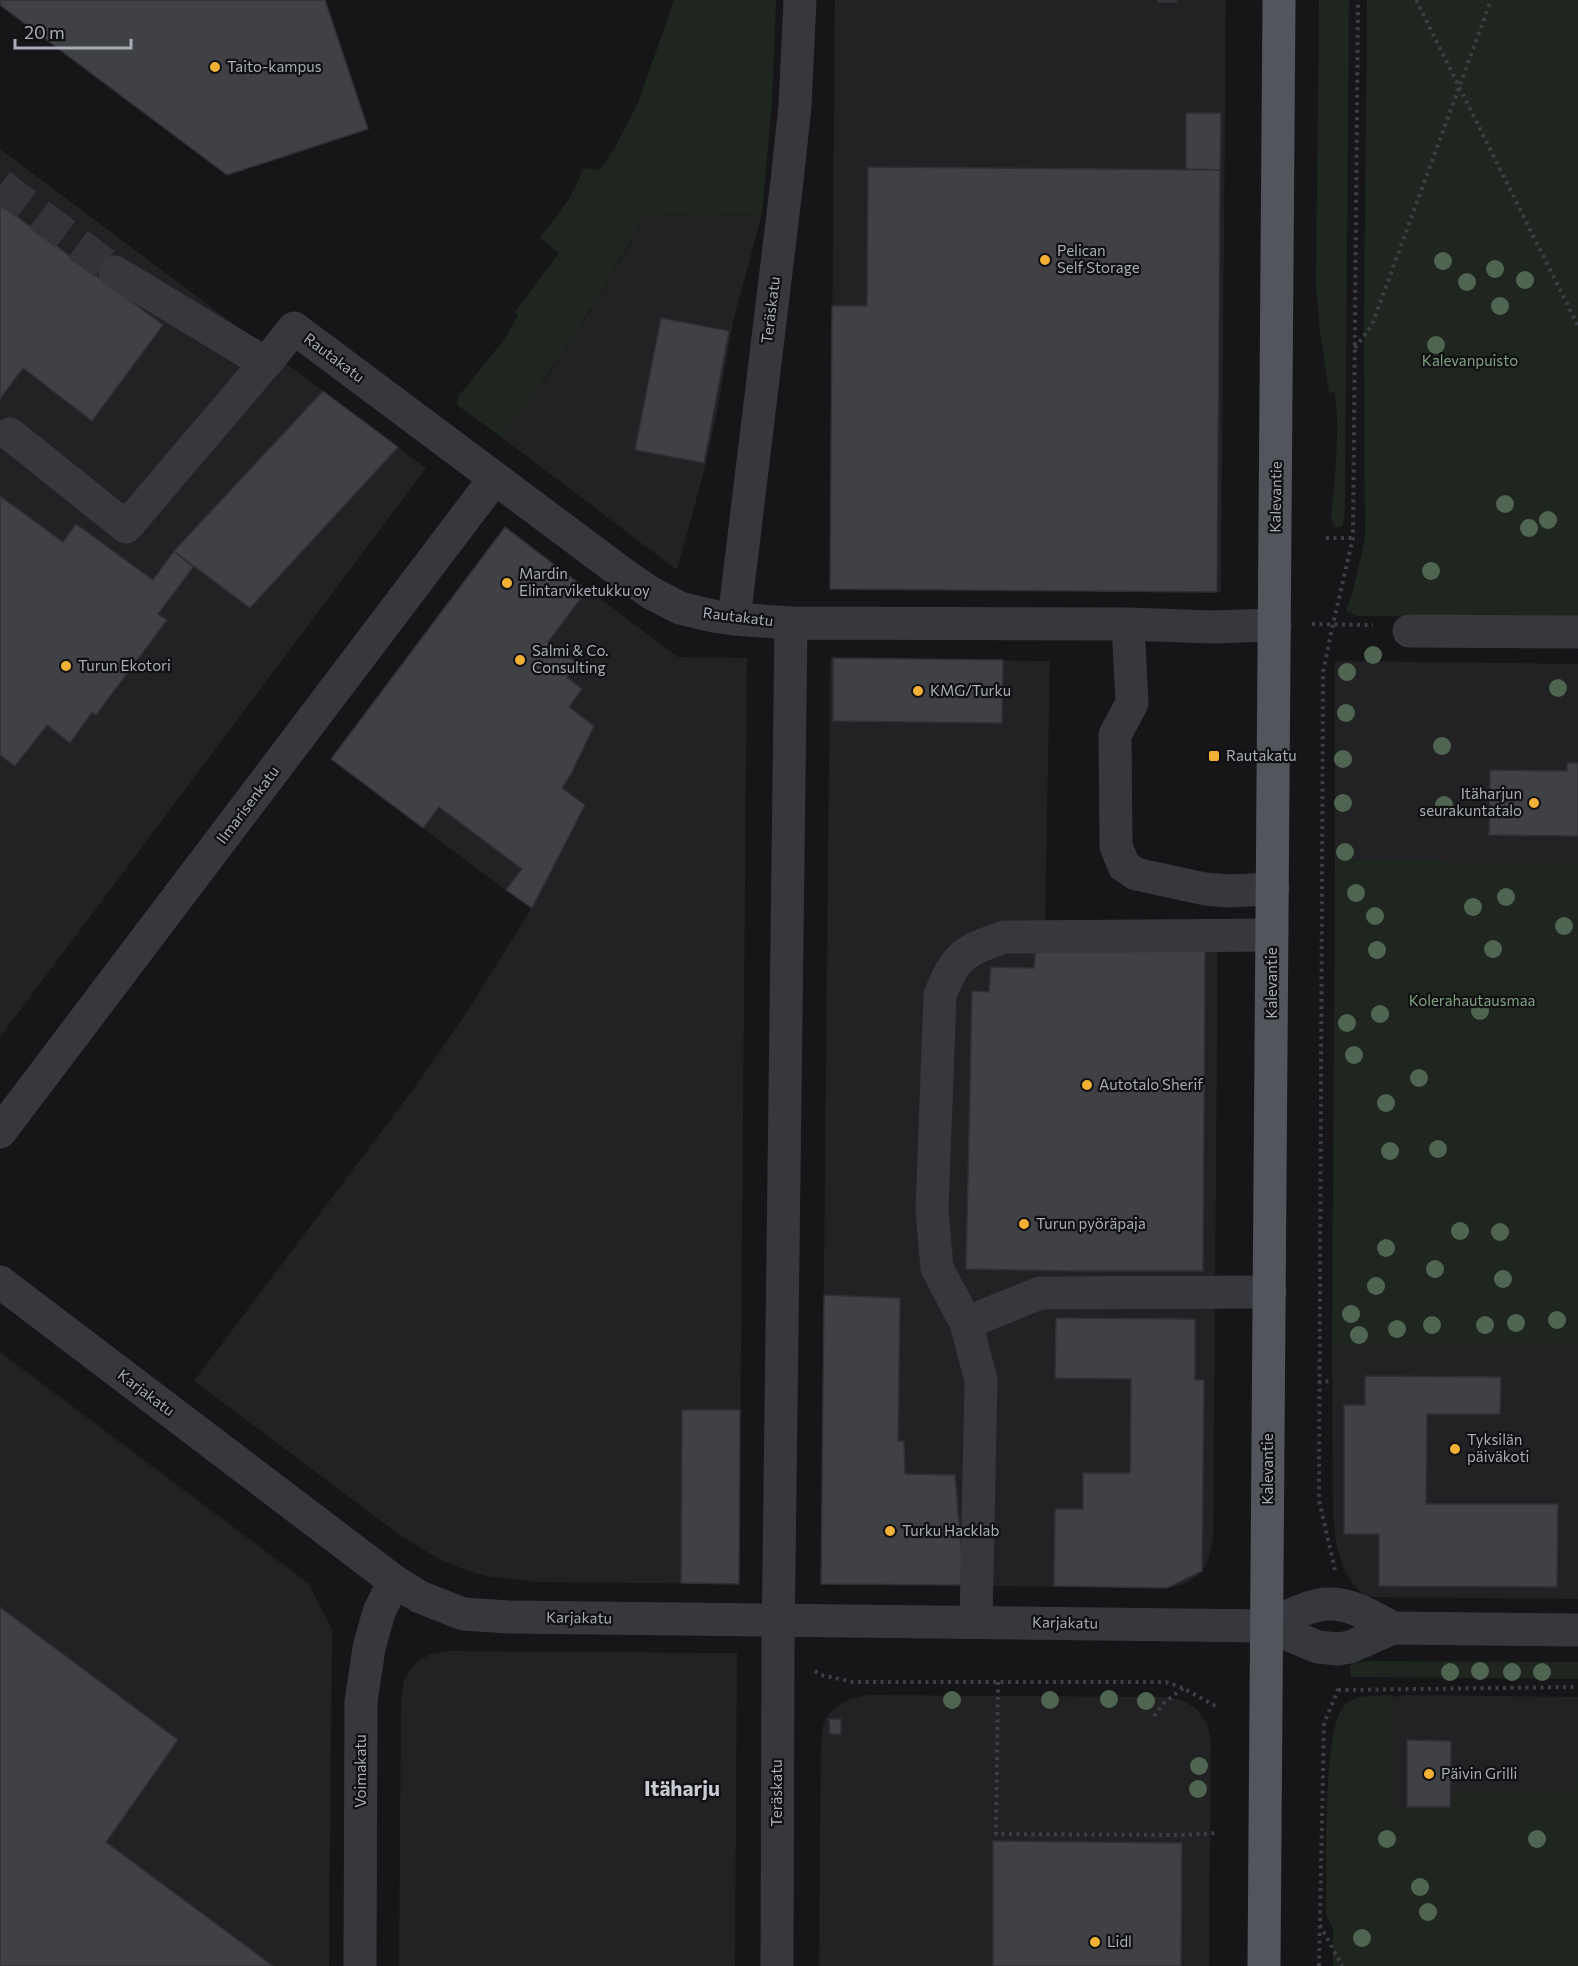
<svg xmlns="http://www.w3.org/2000/svg" width="1578" height="1966" font-family="Commissioner,sans-serif">
<rect width="100%" height="100%" fill="#161618"/>
<path fill="#222225" d="M835,0H1226L1221,592L830,589Z
M0,149L426,468L0,1037Z
M762,214L733,322L717,413L704,471L677,570L501,437L548,375L591,310L626,251L644,216Z
M505,527L678,657L747,658L739,1584L537,1582L486,1576L460,1568L441,1560L401,1536L194,1381L412,1091L467,1012L531,909L331,759Z
M830,658L1050,661L1045,921L1218,922L1213,1541L1207,1563L1197,1576L1185,1584L1167,1588L821,1584Z
M1335,661L1578,664V863L1335,860Z
M1578,1345V1599L1365,1597L1352,1583L1344,1569L1337,1547L1333,1516L1332,1346Z
M0,1352L308,1583L332,1629L329,1966H0Z
M448,1651L737,1653L735,1966H399L401,1697L405,1677L418,1661L431,1654Z
M868,1695L1165,1697L1184,1701L1198,1710L1208,1726L1211,1744L1209,1966H819L821,1741L823,1725L828,1715L836,1707L849,1699Z
M1407,1695L1578,1697V1810L1334,1813L1365,1700Z"/>
<path fill="#1e261f" d="M674,0H776L772,101L762,214L644,216C603,295 555,368 501,437L457,405L458,397L506,337L518,315L515,312L559,253L540,238L569,199L584,168L600,170L614,149L638,103Z
M1319,0H1349L1345,506L1343,526L1336,528L1331,519C1335,477 1340,433 1335,392L1329,393L1319,324L1316,282Z
M1367,0H1578V618L1357,616L1346,611L1353,591L1365,538L1364,325Z
M1335,860L1578,863V1345L1332,1346Z
M1367,1661L1578,1662V1679L1351,1677L1350,1667L1352,1664Z
M1391,1695L1390,1809L1452,1808L1455,1791L1577,1793L1578,1757V1966H1333V1929L1326,1914C1327,1878 1321,1723 1346,1704C1358,1694 1377,1696 1391,1695Z"/>
<path fill="#404145" stroke="#303034" stroke-width="1.5" d="M0,0H325L368,129L227,175L0,5Z
M1158,0H1177V2H1158Z
M1186,113H1221L1220,170L1186,169Z
M868,167L1220,170L1217,592L830,589L832,306H867Z
M0,204L163,325L92,421L23,368L0,399Z
M661,318L729,331L704,463L635,450Z
M323,391L398,447L250,608L174,551Z
M0,496L63,542L76,524L153,580L174,551L193,567L158,614L167,620L96,715L92,712L70,743L47,725L15,766L0,755Z
M505,527L587,590L548,642L577,663L567,677L582,689L569,707L594,726L571,774L562,788L585,805L532,908L506,890L522,869L439,807L423,828L331,759Z
M833,658L1003,660L1002,723L833,721Z
M1567,763H1578V836L1489,835L1490,770L1567,771Z
M1036,944L1205,948L1203,1271H1080L966,1269L972,991L989,992L991,967L1034,968Z
M824,1295L900,1298L898,1441H904L905,1474L955,1475L962,1558L961,1585L821,1584Z
M1056,1318L1195,1319V1380H1204L1202,1571L1167,1588L1054,1586L1055,1509H1083V1473H1130L1131,1379L1055,1378Z
M1365,1376L1501,1377L1500,1414H1427L1426,1504H1558L1557,1587L1379,1586V1534H1344V1405H1365Z
M682,1410H740L739,1584L681,1583Z
M0,1607L178,1740L106,1842L273,1966H0Z
M829,1719H841V1734H830Z
M1407,1740L1451,1741L1450,1807H1407Z
M993,1841L1182,1843L1181,1966H993Z"/>
<g fill="none" stroke-linecap="round" stroke-linejoin="round">
<path stroke="#333438" stroke-width="33" stroke-dasharray="33 16" stroke-linecap="butt" d="M0,185L115,272"/>
<path stroke="#3d3f44" stroke-width="4" stroke-dasharray="3 4.5" stroke-linecap="butt" d="M1416,0L1578,326
M1355,348L1372,325L1491,0
M1326,538H1353
M1312,624L1373,625
M1318,1382L1331,1381
M1335,1570L1319,1500L1323,672L1333,624L1353,538L1358,0
M815,1671L821,1675L853,1682H1166L1183,1688L1219,1708
M998,1682L996,1834L1181,1835L1218,1833
M1338,1690L1578,1687
M1154,1716L1164,1703L1183,1688
M1320,1925L1342,1966
M1319,1966L1324,1723L1338,1690V1685"/>
<path stroke="#37383d" stroke-width="33" d="M115,272L265,363
M10,434L126,527L274,353L294,328L622,573L651,593L680,608L713,616L734,619L791,623L1128,624L1213,627L1275,625
M734,619L787,181L795,106L800,0
M1128,624L1132,703L1115,735L1116,846L1124,866L1136,874L1205,889L1229,891L1273,889
M1409,631L1578,632
M0,1132L495,478
M0,1282L394,1581L420,1597L463,1614L509,1617L1267,1626L1318,1647L1338,1649L1350,1647L1393,1628L1578,1630
M966,1323L1040,1293L1270,1292
M976,1622L981,1380L966,1323L937,1268L932,1210L940,995C956,954 965,951 1004,937L1272,935
M1267,1626C1282,1619 1303,1608 1319,1605C1346,1600 1370,1615 1393,1628
M360,1966L361,1702L369,1648L379,1612L394,1581
M777,1966L778,1645L791,623"/>
<path stroke="#53555c" stroke-width="33" d="M1264,1966L1279,0"/>
</g>
<g fill="#506452">
<circle cx="1443" cy="261" r="9"/>
<circle cx="1495" cy="269" r="9"/>
<circle cx="1525" cy="280" r="9"/>
<circle cx="1467" cy="282" r="9"/>
<circle cx="1500" cy="306" r="9"/>
<circle cx="1436" cy="345" r="9"/>
<circle cx="1505" cy="504" r="9"/>
<circle cx="1548" cy="520" r="9"/>
<circle cx="1529" cy="528" r="9"/>
<circle cx="1431" cy="571" r="9"/>
<circle cx="1373" cy="655" r="9"/>
<circle cx="1347" cy="672" r="9"/>
<circle cx="1558" cy="688" r="9"/>
<circle cx="1346" cy="713" r="9"/>
<circle cx="1442" cy="746" r="9"/>
<circle cx="1343" cy="759" r="9"/>
<circle cx="1343" cy="803" r="9"/>
<circle cx="1444" cy="805" r="9"/>
<circle cx="1345" cy="852" r="9"/>
<circle cx="1356" cy="893" r="9"/>
<circle cx="1506" cy="897" r="9"/>
<circle cx="1473" cy="907" r="9"/>
<circle cx="1375" cy="916" r="9"/>
<circle cx="1564" cy="926" r="9"/>
<circle cx="1493" cy="949" r="9"/>
<circle cx="1377" cy="950" r="9"/>
<circle cx="1480" cy="1011" r="9"/>
<circle cx="1380" cy="1014" r="9"/>
<circle cx="1347" cy="1023" r="9"/>
<circle cx="1354" cy="1055" r="9"/>
<circle cx="1419" cy="1078" r="9"/>
<circle cx="1386" cy="1103" r="9"/>
<circle cx="1438" cy="1149" r="9"/>
<circle cx="1390" cy="1151" r="9"/>
<circle cx="1460" cy="1231" r="9"/>
<circle cx="1500" cy="1232" r="9"/>
<circle cx="1386" cy="1248" r="9"/>
<circle cx="1435" cy="1269" r="9"/>
<circle cx="1503" cy="1279" r="9"/>
<circle cx="1376" cy="1286" r="9"/>
<circle cx="1351" cy="1314" r="9"/>
<circle cx="1557" cy="1320" r="9"/>
<circle cx="1516" cy="1323" r="9"/>
<circle cx="1432" cy="1325" r="9"/>
<circle cx="1485" cy="1325" r="9"/>
<circle cx="1397" cy="1329" r="9"/>
<circle cx="1359" cy="1335" r="9"/>
<circle cx="1480" cy="1671" r="9"/>
<circle cx="1450" cy="1672" r="9"/>
<circle cx="1512" cy="1672" r="9"/>
<circle cx="1542" cy="1672" r="9"/>
<circle cx="1109" cy="1699" r="9"/>
<circle cx="952" cy="1700" r="9"/>
<circle cx="1050" cy="1700" r="9"/>
<circle cx="1146" cy="1701" r="9"/>
<circle cx="1199" cy="1766" r="9"/>
<circle cx="1198" cy="1789" r="9"/>
<circle cx="1387" cy="1839" r="9"/>
<circle cx="1537" cy="1839" r="9"/>
<circle cx="1420" cy="1887" r="9"/>
<circle cx="1428" cy="1912" r="9"/>
<circle cx="1362" cy="1938" r="9"/>
</g>
<g fill="#f2b134" stroke="#111113" stroke-width="2">
<circle cx="215" cy="67" r="6"/>
<circle cx="1045" cy="260" r="6"/>
<circle cx="507" cy="583" r="6"/>
<circle cx="520" cy="660" r="6"/>
<circle cx="66" cy="666" r="6"/>
<circle cx="918" cy="691" r="6"/>
<rect x="1208" y="750" width="12" height="12" rx="3"/>
<circle cx="1534" cy="803" r="6"/>
<circle cx="1087" cy="1085" r="6"/>
<circle cx="1024" cy="1224" r="6"/>
<circle cx="1455" cy="1449" r="6"/>
<circle cx="890" cy="1531" r="6"/>
<circle cx="1429" cy="1774" r="6"/>
<circle cx="1095" cy="1942" r="6"/>
</g>
<g text-anchor="middle" stroke-width="4.5" stroke-linejoin="round" paint-order="stroke">
<g font-size="15" fill="#a8adb8" stroke="#111113" text-anchor="start">
<text x="227" y="72">Taito-kampus</text>
<text x="1057" y="256">Pelican<tspan x="1057" dy="17">Self Storage</tspan></text>
<text x="519" y="579">Mardin<tspan x="519" dy="17">Elintarviketukku oy</tspan></text>
<text x="532" y="656">Salmi &amp; Co.<tspan x="532" dy="17">Consulting</tspan></text>
<text x="78" y="671">Turun Ekotori</text>
<text x="930" y="696">KMG/Turku</text>
<text x="1226" y="761">Rautakatu</text>
<text x="1522" y="799" text-anchor="end">Itäharjun<tspan x="1522" dy="17">seurakuntatalo</tspan></text>
<text x="1099" y="1090">Autotalo Sherif</text>
<text x="1036" y="1229">Turun pyöräpaja</text>
<text x="1467" y="1445">Tyksilän<tspan x="1467" dy="17">päiväkoti</tspan></text>
<text x="902" y="1536">Turku Hacklab</text>
<text x="1441" y="1779">Päivin Grilli</text>
<text x="1107" y="1947">Lidl</text>
</g>
<g font-size="15" fill="#a8adb8" stroke="#111113">
<text transform="translate(771 310) rotate(-83)" y="5">Teräskatu</text>
<text transform="translate(334 358) rotate(37)" y="5">Rautakatu</text>
<text transform="translate(1276 497) rotate(-89)" y="5">Kalevantie</text>
<text transform="translate(738 617) rotate(7)" y="5">Rautakatu</text>
<text transform="translate(248 805) rotate(-53)" y="5">Ilmarisenkatu</text>
<text transform="translate(1272 983) rotate(-90)" y="5">Kalevantie</text>
<text transform="translate(146 1393) rotate(37)" y="5">Karjakatu</text>
<text transform="translate(1268 1469) rotate(-90)" y="5">Kalevantie</text>
<text transform="translate(579 1618) rotate(1)" y="5">Karjakatu</text>
<text transform="translate(1065 1623) rotate(1)" y="5">Karjakatu</text>
<text transform="translate(361 1771) rotate(-90)" y="5">Voimakatu</text>
<text transform="translate(777 1793) rotate(-90)" y="5">Teräskatu</text>
</g>
<g font-size="15" fill="#7fa381" stroke="#111113">
<text x="1470" y="366">Kalevanpuisto</text>
<text x="1472" y="1006">Kolerahautausmaa</text>
</g>
<g font-size="21" font-weight="bold" fill="#c9ccd4" stroke="#111113">
<text x="682" y="1796">Itäharju</text>
</g>
</g>
<path d="M15 39v9h116v-9" fill="none" stroke="#a8adb8" stroke-width="3"/>
<text x="24" y="39" font-size="18" fill="#a8adb8" stroke="#111113" stroke-width="4.5" paint-order="stroke">20 m</text>
</svg>
